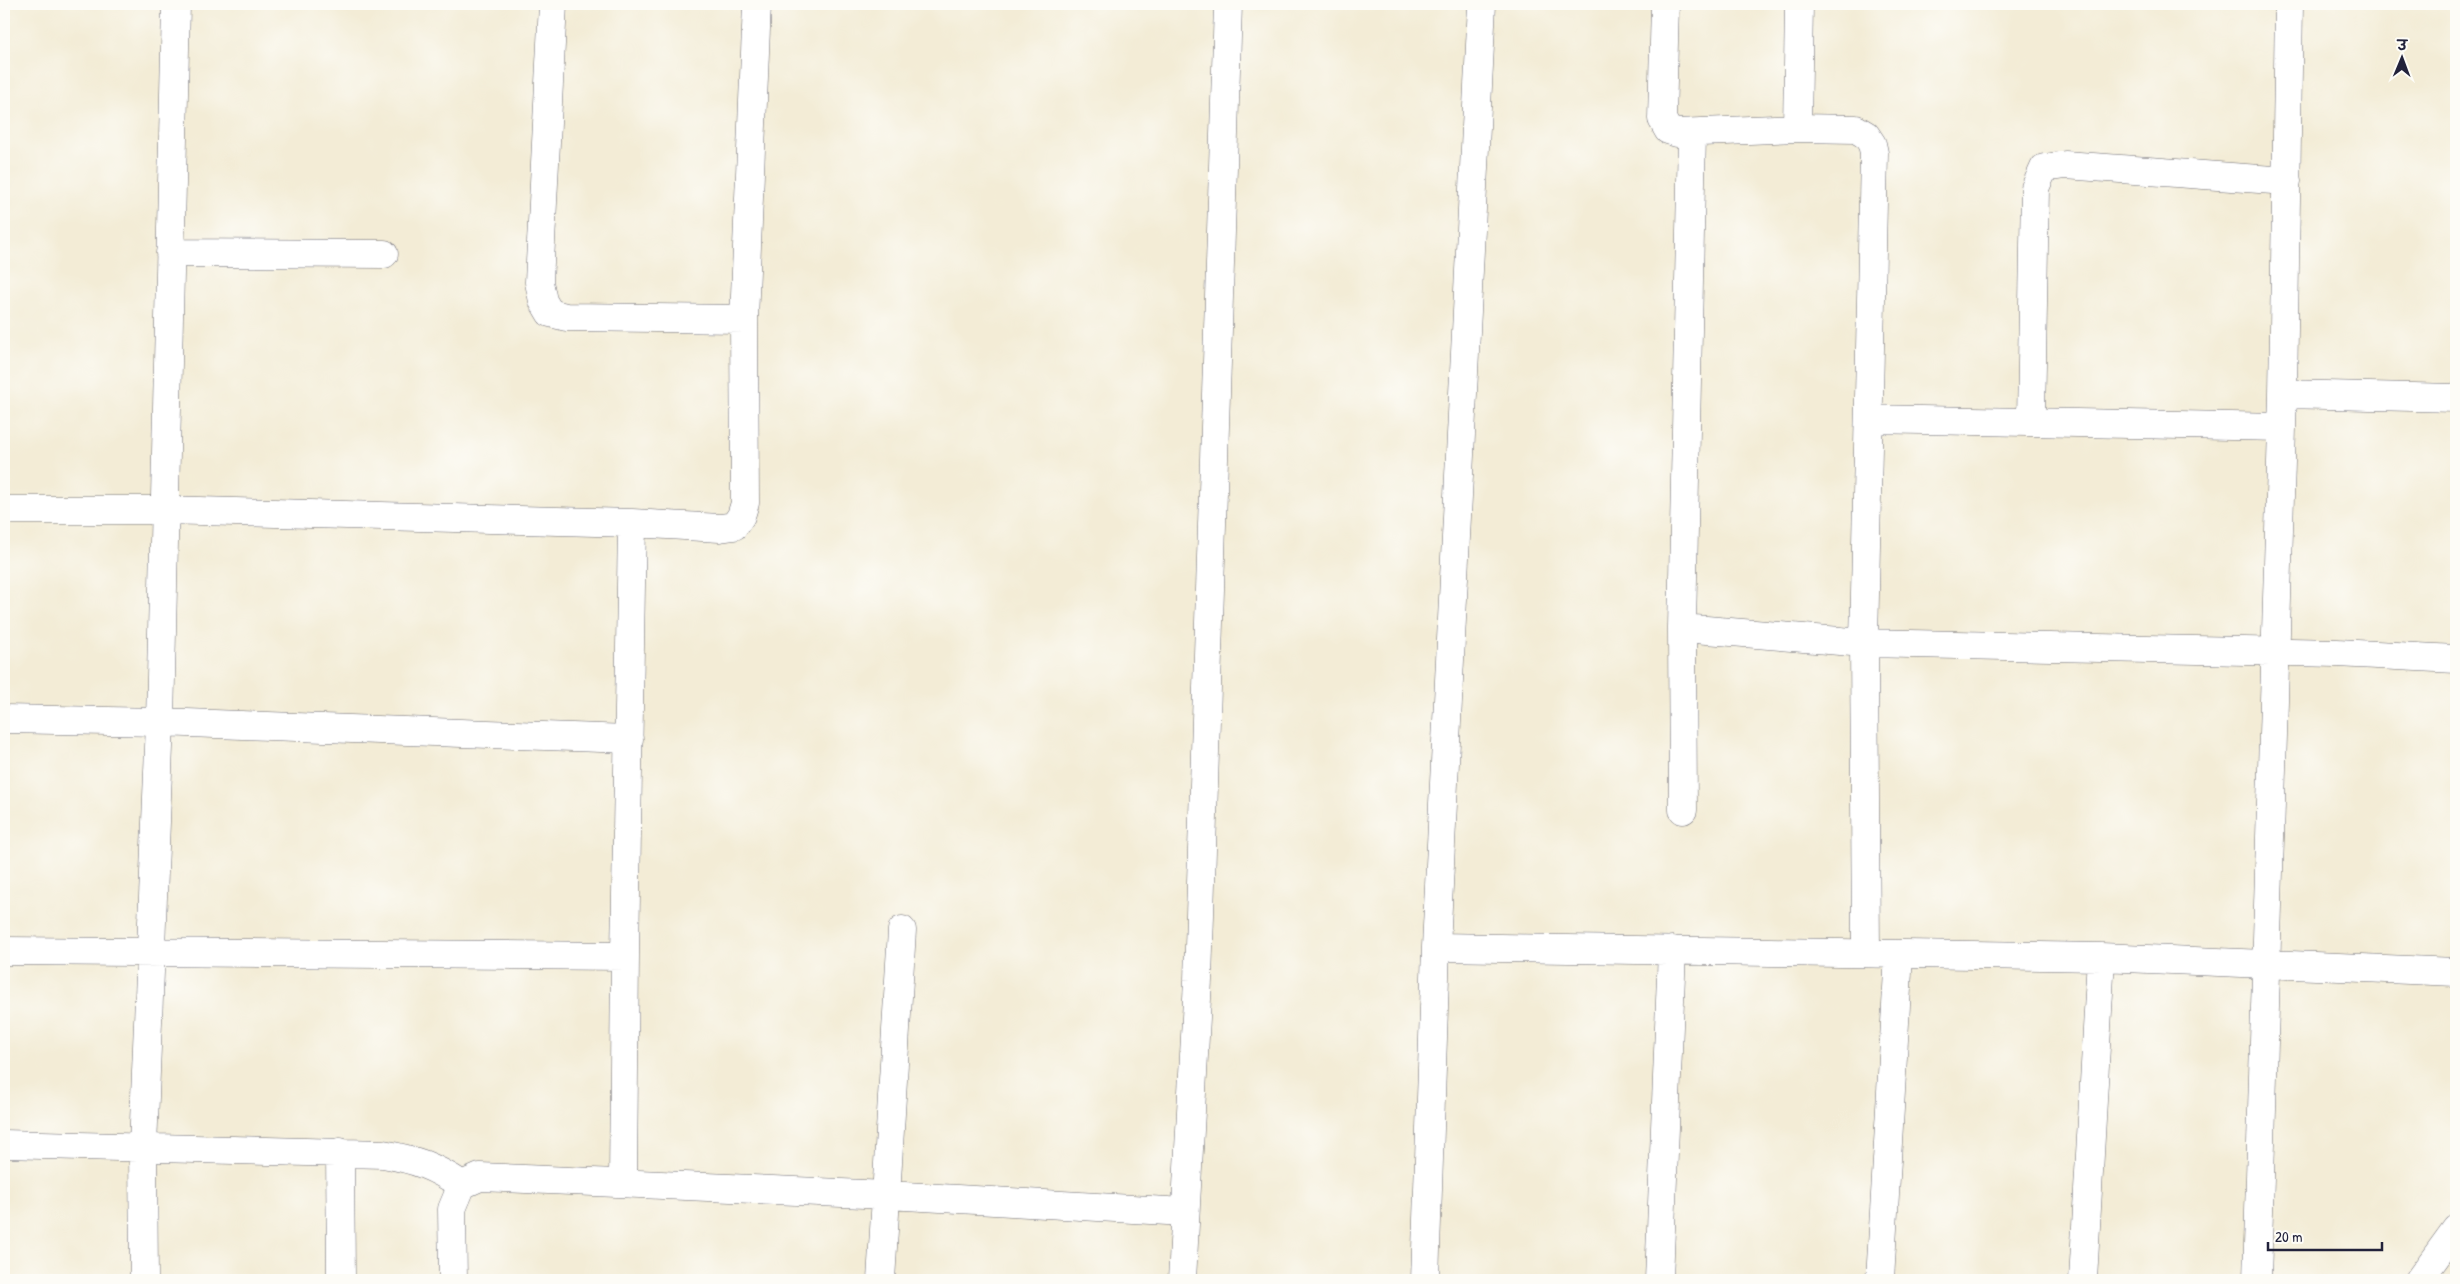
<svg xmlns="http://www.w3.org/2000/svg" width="2460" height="1284" font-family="'Patrick Hand','Playpen Sans Deva',sans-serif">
<rect width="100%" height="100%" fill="#fdfcf7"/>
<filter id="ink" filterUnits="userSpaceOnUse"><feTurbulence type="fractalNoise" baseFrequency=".02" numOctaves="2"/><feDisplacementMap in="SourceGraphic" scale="10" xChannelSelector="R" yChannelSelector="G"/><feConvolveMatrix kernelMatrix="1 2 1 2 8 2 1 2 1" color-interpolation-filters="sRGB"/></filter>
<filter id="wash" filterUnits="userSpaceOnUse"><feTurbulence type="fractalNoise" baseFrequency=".0096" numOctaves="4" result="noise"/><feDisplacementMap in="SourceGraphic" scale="20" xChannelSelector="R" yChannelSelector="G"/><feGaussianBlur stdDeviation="1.12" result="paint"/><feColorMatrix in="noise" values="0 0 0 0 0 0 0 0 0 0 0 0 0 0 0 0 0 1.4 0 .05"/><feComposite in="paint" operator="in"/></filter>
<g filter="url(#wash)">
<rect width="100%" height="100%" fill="#f3ecd6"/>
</g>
<g filter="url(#ink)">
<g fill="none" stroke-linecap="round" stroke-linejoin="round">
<g stroke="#6b6971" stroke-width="29">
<path id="street" d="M553,4L539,282L543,301L550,313L566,317L744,319
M1665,4L1662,119L1668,130L1677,133L1797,128L1856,129L1866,135L1872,144L1874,153L1864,643L1866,953
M1797,128L1799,4
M170,253L384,254
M2283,394L2456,398
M1869,419L2282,427
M2031,421L2035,188L2044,168L2065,165L2287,181
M4,510H164L632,523L720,528L734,526L741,516L745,503L744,319L757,4
M1682,628L1864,643L2337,653L2456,659
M4,719L160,722L629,739
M1683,810L1682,628L1692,133
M1436,947L2101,957L2083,1280
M4,951L625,956
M2101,957L2456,972
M4,1144L383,1154C417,1160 433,1166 462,1185
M340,1152L341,1280
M623,1183L625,956L632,523
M144,1280L143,1147L160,722L176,4
M453,1280L452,1209L462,1185L480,1177L887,1195L1185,1212
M881,1280L902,930
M1182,1280L1198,980L1228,4
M1425,1280L1436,947L1482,4
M1659,1280L1672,950
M1880,1280L1899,954
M2257,1280L2283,394L2289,4
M2419,1280L2456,1229"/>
</g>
<use href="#street" stroke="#fff" stroke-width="28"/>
</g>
</g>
<rect width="2460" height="1284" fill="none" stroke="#fdfcf7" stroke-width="20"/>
<g transform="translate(2402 58) rotate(1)" stroke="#fdfcf7" stroke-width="4" paint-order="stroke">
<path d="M0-4L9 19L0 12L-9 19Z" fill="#22223b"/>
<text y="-8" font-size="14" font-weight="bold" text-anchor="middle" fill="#22223b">उ</text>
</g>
<path d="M2268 1242v8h114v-8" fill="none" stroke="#22223b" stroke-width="2.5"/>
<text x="2275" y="1242" font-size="15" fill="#22223b" stroke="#fdfcf7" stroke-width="4" paint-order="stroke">20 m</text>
</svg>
